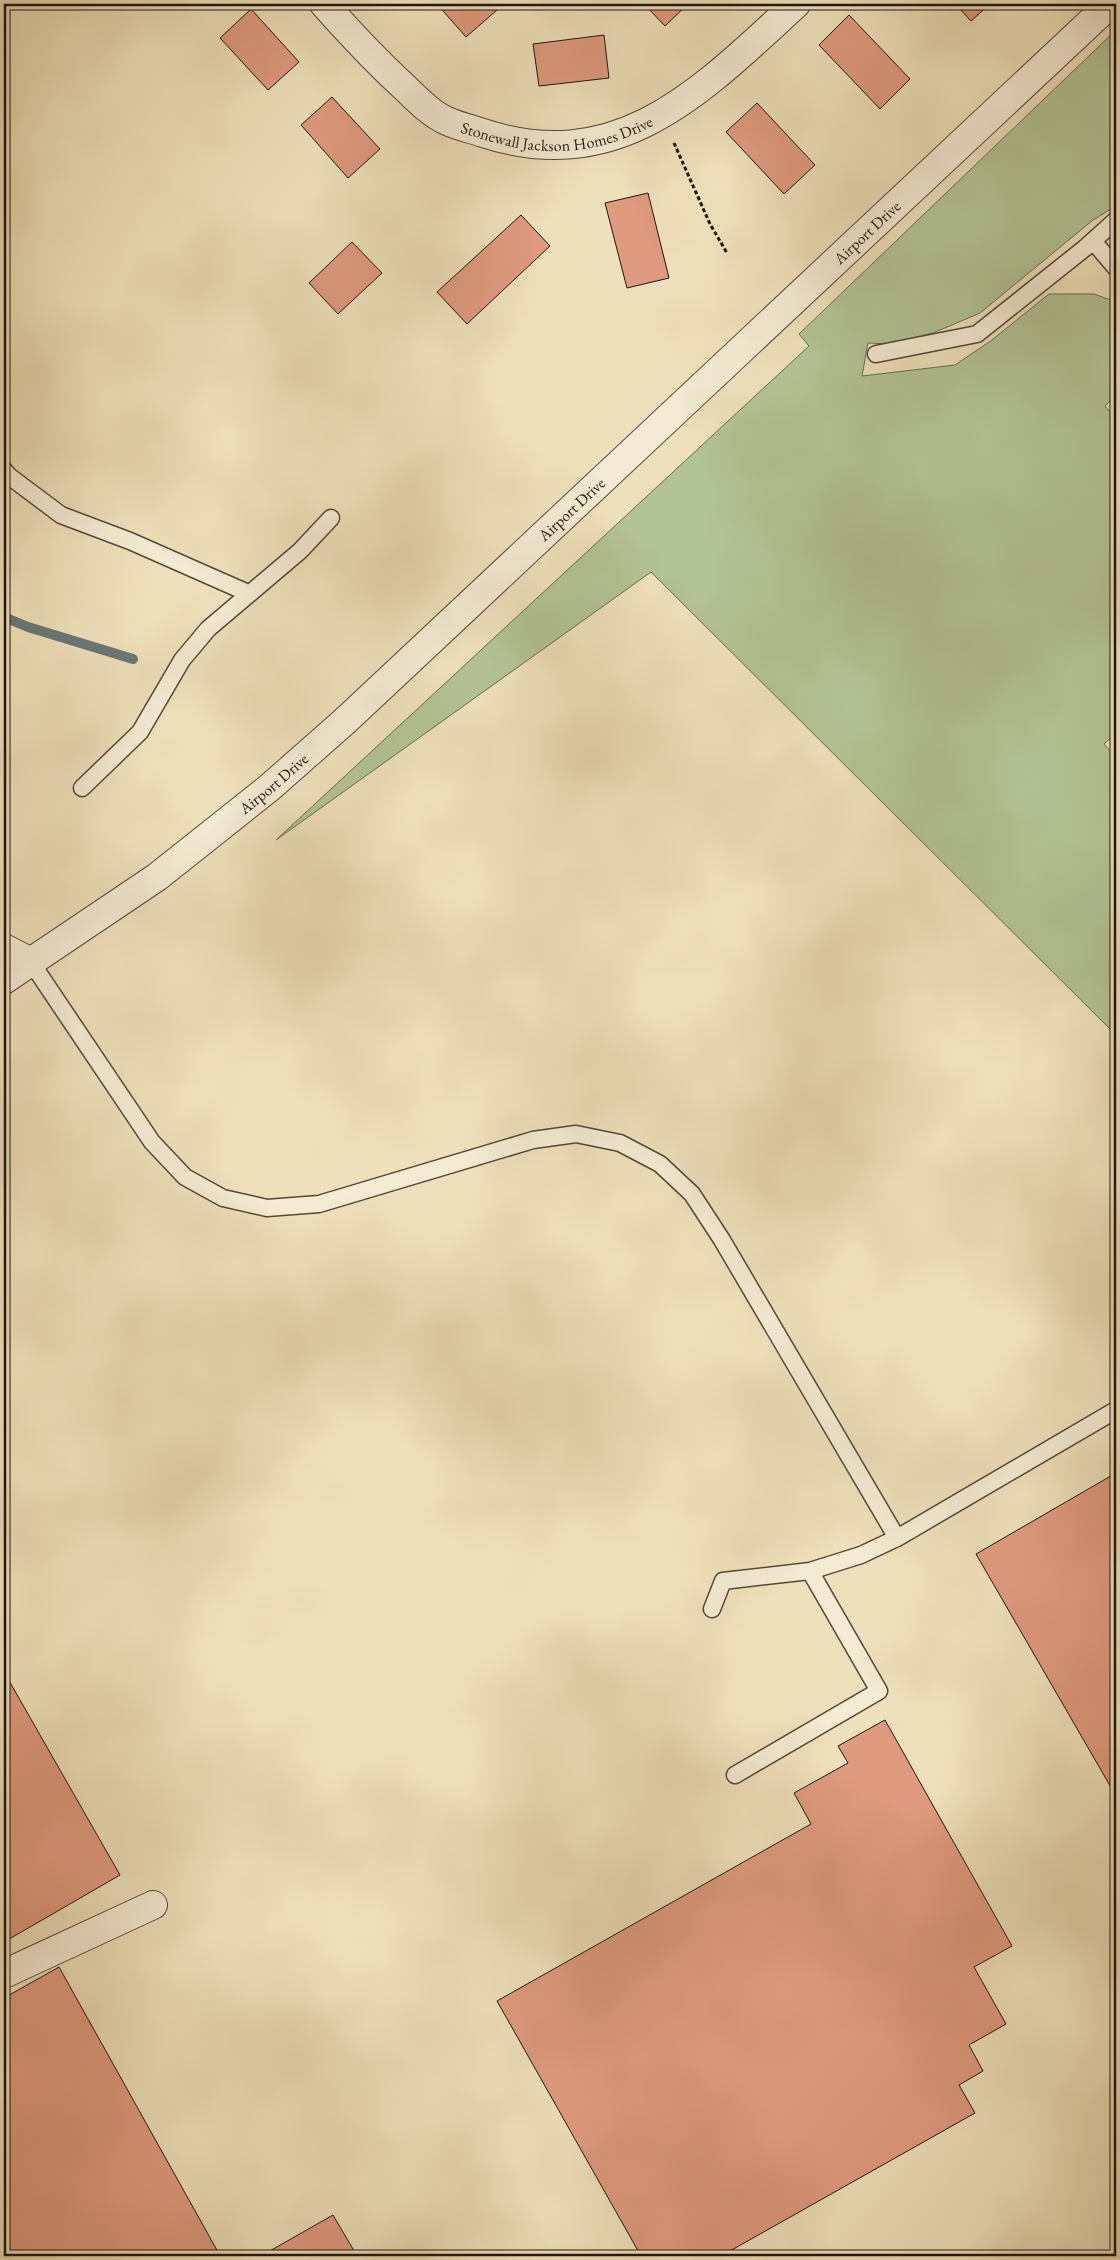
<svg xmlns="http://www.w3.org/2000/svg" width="1120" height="2260" font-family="'EB Garamond',serif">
<rect width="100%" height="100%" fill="#eee0ba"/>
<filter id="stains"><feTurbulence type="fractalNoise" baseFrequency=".004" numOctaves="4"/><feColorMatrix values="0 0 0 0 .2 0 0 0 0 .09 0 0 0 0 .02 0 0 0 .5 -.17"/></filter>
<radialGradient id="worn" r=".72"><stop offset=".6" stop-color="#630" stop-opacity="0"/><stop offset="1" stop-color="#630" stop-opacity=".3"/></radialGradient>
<path fill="#b2c395" stroke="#686c52" d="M1116,30V206L1093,220L980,313L933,333L889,344L868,343L862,376L955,365L992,340L1049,294H1094L1116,302V395L1105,406L1116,419V733L1104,744L1116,758V1035L651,572L276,840L809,346L799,334Z"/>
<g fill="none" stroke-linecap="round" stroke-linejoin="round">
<path stroke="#6b7876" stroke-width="10" d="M4,617L28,627L133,659"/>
</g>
<path fill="#df9a7f" stroke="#1f150e" d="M437,4H492L497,10L466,37Z
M644,4H688L665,26Z
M955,4H990L971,21Z
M251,9L299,62L268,90L220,38Z
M849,15L910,79L880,109L819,45Z
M604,35L609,78L539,86L533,44Z
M332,97L380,149L348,178L301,125Z
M757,103L815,165L784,194L726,132Z
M648,193L669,278L627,288L605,203Z
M521,215L550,246L467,324L437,292Z
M352,242L382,273L338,314L309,283Z
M1116,1473V1796L976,1554Z
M4,1672L120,1875L4,1942Z
M885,1720L1012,1946L974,1967L1006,2024L969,2045L983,2071L959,2085L975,2113L721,2256H641L497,2001L811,1824L794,1793L848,1763L838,1746Z
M59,1967L218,2252L211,2256H12L4,2241V1998Z
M333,2215L357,2256H261Z"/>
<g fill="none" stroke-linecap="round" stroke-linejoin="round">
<g stroke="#534839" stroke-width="19">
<path id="service" d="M1093,241L1116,268
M876,354L977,334L1085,248L1116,220
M4,470L9,476L61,515L130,541L248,593
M82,788L140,732L182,660L208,629L300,551L331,518
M31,962L152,1142L185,1177L223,1198L267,1208L319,1204L533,1140L576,1134L620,1143L660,1164L692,1194L722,1240L897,1538
M712,1609L723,1581L810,1571L861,1555L897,1538L1116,1410
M735,1775L879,1691L810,1571"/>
</g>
<g stroke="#534839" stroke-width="30">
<g id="minor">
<path id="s1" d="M324,4C348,31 373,58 400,83C414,96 429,113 447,121C458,126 471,129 483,133C620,178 703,89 796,4"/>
<path d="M4,948L31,962"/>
<path d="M4,1974L153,1905"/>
</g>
</g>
<g stroke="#534839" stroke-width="30">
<g id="tertiary">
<path id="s2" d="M4,980L157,877L269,788L345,721L1110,4"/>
</g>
</g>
<path stroke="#1f150e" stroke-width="3" stroke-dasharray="4 2.5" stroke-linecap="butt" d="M674,143L710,224L727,253"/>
<use href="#service" stroke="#f4ebd2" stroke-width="16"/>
<use href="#minor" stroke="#f4ebd2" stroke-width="28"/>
<use href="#tertiary" stroke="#f4ebd2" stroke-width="28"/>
</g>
<g text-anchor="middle" stroke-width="4" stroke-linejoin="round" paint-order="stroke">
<g font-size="16" fill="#1f150e" stroke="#f4ebd2">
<text dy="6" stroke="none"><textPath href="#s1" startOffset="284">Stonewall Jackson Homes Drive</textPath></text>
<text dy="6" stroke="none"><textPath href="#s2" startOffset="1144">Airport Drive</textPath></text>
<text dy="6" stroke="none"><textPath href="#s2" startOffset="739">Airport Drive</textPath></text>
<text dy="6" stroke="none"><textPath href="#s2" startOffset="334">Airport Drive</textPath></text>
</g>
</g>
<rect width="1120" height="2260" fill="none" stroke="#eee0ba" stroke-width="20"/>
<rect x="5" y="5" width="1110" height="2250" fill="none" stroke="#1f150e" stroke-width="2.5"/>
<rect x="10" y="10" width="1100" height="2240" fill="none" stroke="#1f150e"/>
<rect width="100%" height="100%" filter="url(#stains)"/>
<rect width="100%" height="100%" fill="url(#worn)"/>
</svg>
